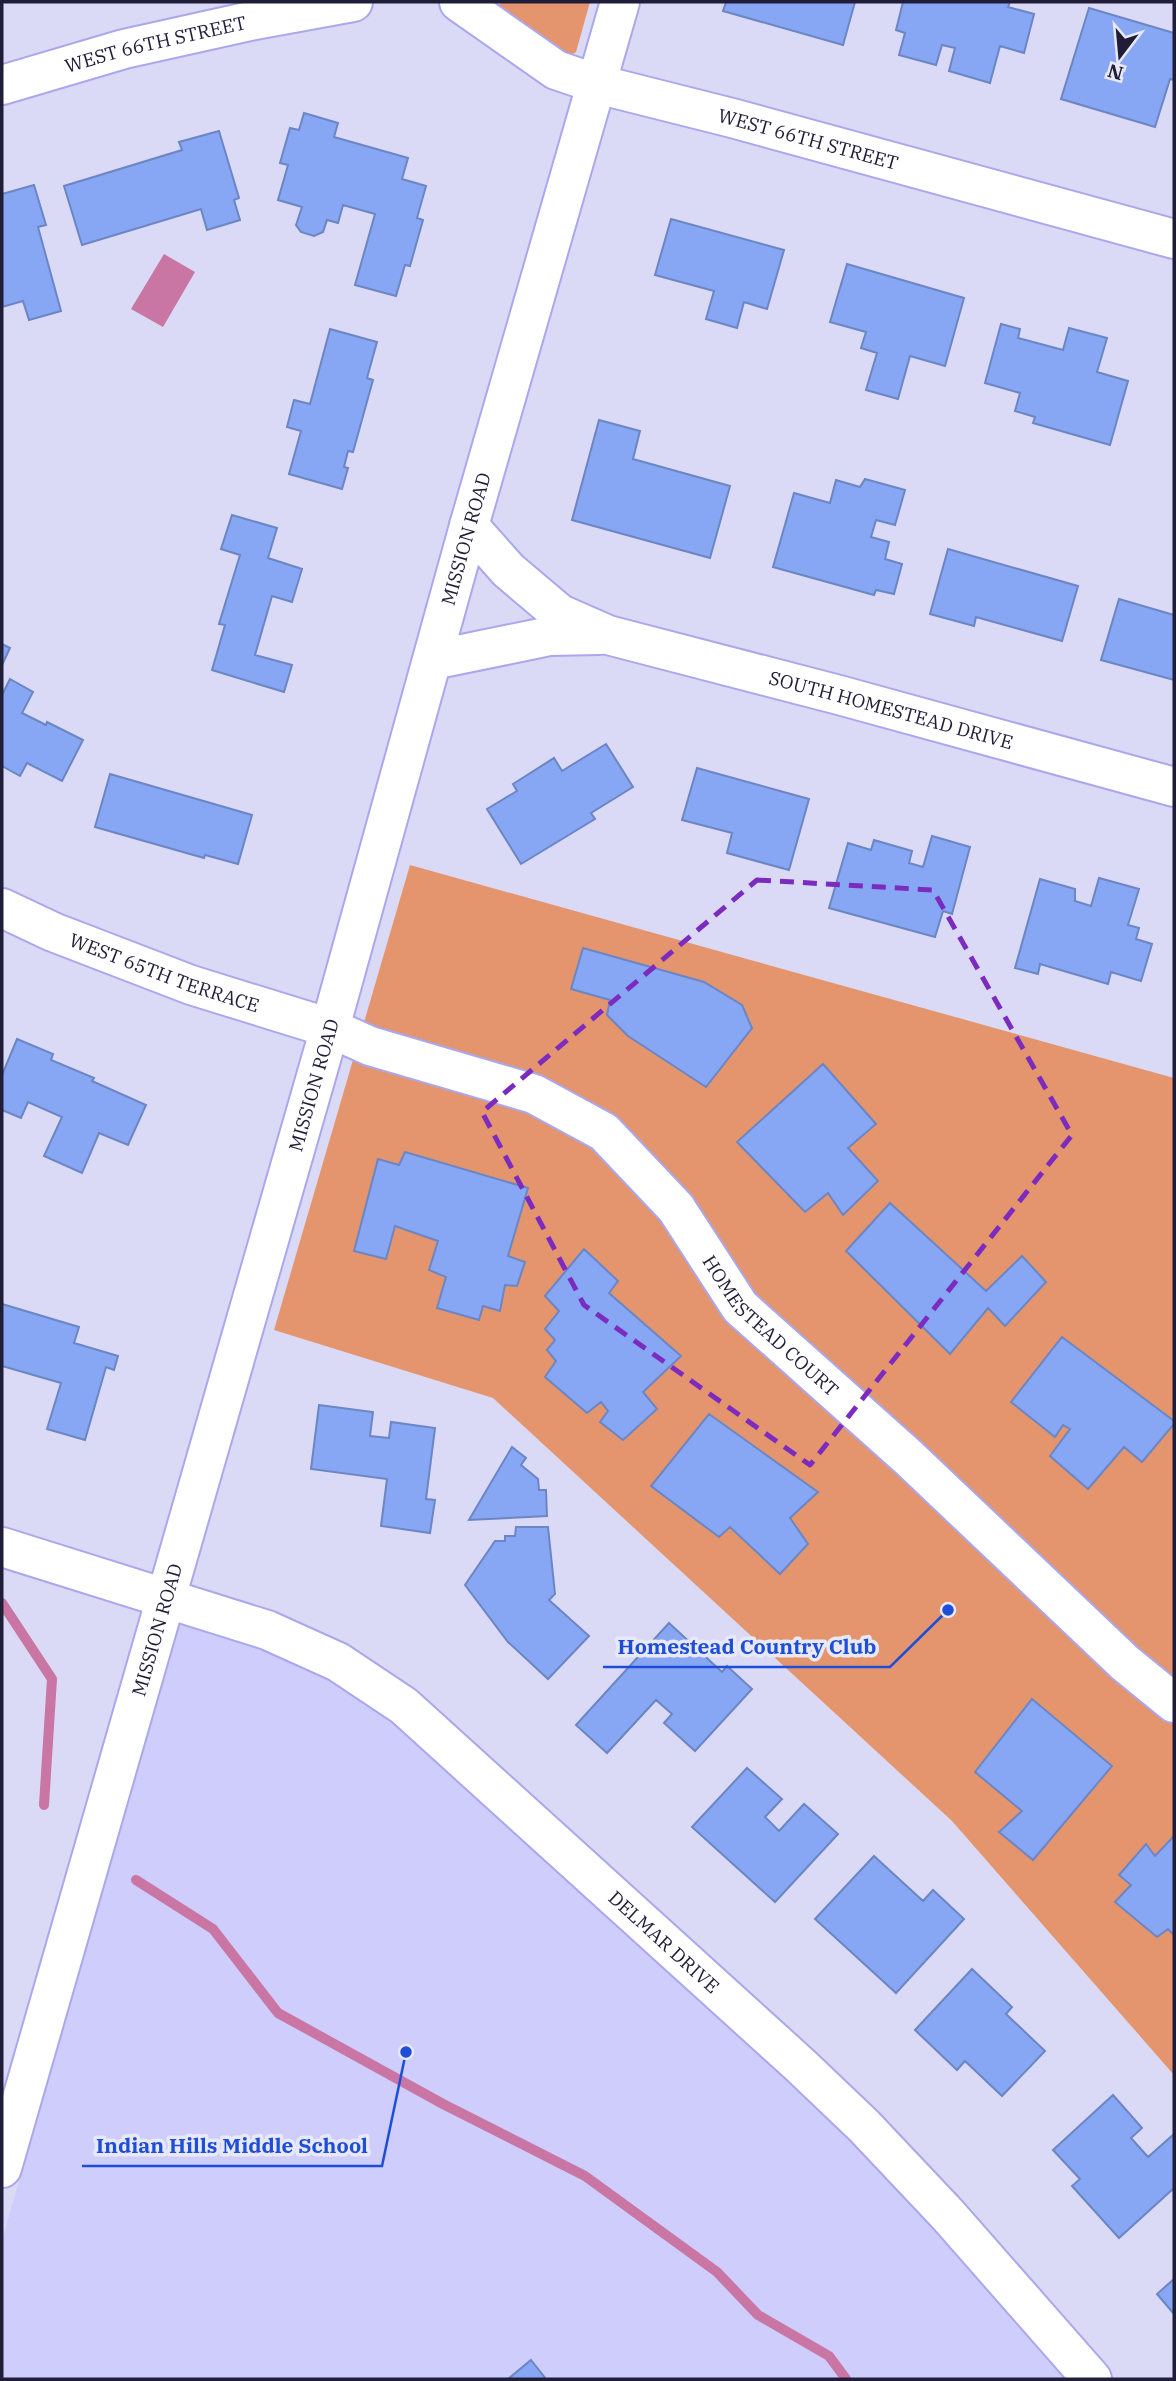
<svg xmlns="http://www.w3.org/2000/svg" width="1176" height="2381" font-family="'IBM Plex Serif',serif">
<rect width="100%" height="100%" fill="#dadaf6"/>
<path fill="#cecdfc" d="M181,1621L289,1658L388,1714L540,1852L888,2176L1069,2379H2V2240Z"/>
<path fill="#e4956e" d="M590,2L576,52L573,54L562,52L497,6L503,2Z
M410,865L1174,1078V2075L952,1821L493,1398L274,1330Z"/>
<path fill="#c976a4" d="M164,254L195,272L163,327L131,309Z"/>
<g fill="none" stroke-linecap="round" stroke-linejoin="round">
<path stroke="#c976a4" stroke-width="10" d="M2,1603L52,1679L44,1805
M136,1880L213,1929L278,2013L443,2104L585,2176L717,2272L758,2315L829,2356L846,2379"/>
</g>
<path fill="#87a7f4" stroke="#6c85c3" stroke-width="2" d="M726,2H855L843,45L723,11Z
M903,2H1010L1008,7L1034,14L1024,53L1000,46L990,83L949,71L955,48L942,45L936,65L899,55L905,33L896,30Z
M1089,8L1174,33V80L1170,79L1155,127L1061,99Z
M304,113L338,123L334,137L408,158L402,179L426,186L417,218L423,220L410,266L405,265L396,296L355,285L375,214L343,205L338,223L327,220L323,232L314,236L301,232L296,225L302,207L278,200L288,165L280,163L290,128L299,130Z
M219,131L239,198L234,200L240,220L207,230L201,209L82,245L64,186L182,150L179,142Z
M34,185L46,225L38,227L61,311L29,320L23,301L2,307V194Z
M671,219L784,250L767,309L744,302L737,328L706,319L714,291L655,275Z
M847,264L964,298L945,366L910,356L898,399L866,390L877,353L861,348L866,332L830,322Z
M1001,324L1020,329L1018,338L1063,350L1069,328L1107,338L1097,372L1128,381L1110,445L1033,423L1035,417L1015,411L1020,393L985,383Z
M330,329L377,342L367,378L373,380L353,452L348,451L344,467L348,468L342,489L289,474L301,431L287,427L294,400L310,404Z
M599,420L640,431L633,459L730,486L710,558L572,520Z
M865,479L905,490L895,525L876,520L871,537L889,542L885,559L902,564L894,594L876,590L874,595L773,567L794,493L830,503L836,480L860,487Z
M232,515L277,528L268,558L302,569L292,602L272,596L255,655L292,665L284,692L212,670L225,625L219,624L240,555L221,549Z
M948,549L1078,586L1062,641L976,617L974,626L930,614Z
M1119,599L1174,615V680L1101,660Z
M2,644L10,648L2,665Z
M10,679L33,692L22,713L46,725L47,722L83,740L62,781L27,763L20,776L2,766V695Z
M606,744L633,787L591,813L595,819L521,864L487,809L517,791L513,784L554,758L562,771Z
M697,768L809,799L789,870L727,853L732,833L682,820Z
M110,774L252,815L238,864L205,855L204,858L95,827Z
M932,836L970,847L952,914L943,911L935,937L829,908L848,843L871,850L874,840L912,851L909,863L923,867Z
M1099,878L1139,889L1128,925L1139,928L1136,939L1152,944L1141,981L1111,972L1108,984L1040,964L1038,974L1015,968L1040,879L1075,889V901L1091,906Z
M583,948L704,982L742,1005L752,1028L706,1087L628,1036L607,1015L610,1000L571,989Z
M17,1039L53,1054L51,1060L94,1078L92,1081L146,1105L128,1145L99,1133L82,1173L44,1156L62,1117L28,1102L21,1118L2,1110V1075Z
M823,1064L876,1124L848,1148L878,1181L843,1215L828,1193L805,1212L737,1142Z
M405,1152L528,1188L508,1256L525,1262L517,1286L505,1285L500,1311L483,1306L479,1320L437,1308L446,1277L429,1270L438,1241L395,1226L386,1259L354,1251L378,1159L399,1165Z
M890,1203L986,1291L1022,1256L1046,1282L1005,1326L988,1308L950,1354L846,1251Z
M584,1249L618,1281L609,1293L681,1356L643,1392L657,1409L623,1440L600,1422L608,1411L601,1402L587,1413L545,1377L556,1361L547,1350L555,1340L545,1329L559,1311L545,1296Z
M2,1304L79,1327L74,1343L118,1356L114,1370L106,1367L85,1440L47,1429L61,1383L2,1366Z
M1062,1337L1174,1421V1424L1142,1462L1124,1447L1088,1489L1050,1456L1070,1429L1063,1425L1055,1437L1011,1402Z
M319,1405L373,1412L370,1436L389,1438L391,1422L435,1428L426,1499L435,1500L430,1533L381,1526L387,1479L311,1469Z
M709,1414L818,1492L790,1518L808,1544L780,1574L730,1527L719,1537L651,1486Z
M512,1447L526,1458L521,1465L538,1479L539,1490H546L547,1516L469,1520Z
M516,1527H548L555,1594L549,1600L589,1636L548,1679L508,1642L465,1585L495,1541H505V1536H515Z
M669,1623L722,1672L727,1666L752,1689L695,1751L664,1723L672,1714L656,1700L607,1753L576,1725Z
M1032,1699L1112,1766L1033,1860L999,1832L1022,1811L975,1772Z
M747,1768L782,1799L765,1817L779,1831L804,1804L838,1834L775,1902L692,1827Z
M1174,1836V1935L1168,1929L1157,1937L1115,1902L1131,1885L1119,1875L1146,1844L1155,1856Z
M874,1856L923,1901L933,1890L964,1919L896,1993L815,1919Z
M972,1969L1012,2007L1006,2014L1045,2051L1002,2096L965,2061L957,2070L915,2030Z
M1113,2095L1142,2128L1131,2138L1148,2157L1174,2134V2188L1119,2238L1072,2186L1080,2179L1053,2150Z
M1174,2279V2314L1157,2294Z
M531,2360L546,2379H508Z"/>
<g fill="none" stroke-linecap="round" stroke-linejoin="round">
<g stroke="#aba7ec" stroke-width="42">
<g id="minor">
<path id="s1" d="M459,2L556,70L597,84L732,118L1174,239"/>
<path id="s2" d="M2,85L124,49L250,21L353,2"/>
<path id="s3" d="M469,526L508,570L560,614L608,635L839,695L1174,787"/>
<path d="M433,660L550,636L599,635"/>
<path id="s4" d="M2,908L53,932L191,985L330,1028L370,1046L534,1094L604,1132L676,1208L740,1307L908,1457L1125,1663L1174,1703"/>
<path id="s5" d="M2,1547L267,1630L338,1662L404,1706L800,2065L864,2126L948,2215L1092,2379"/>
</g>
</g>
<g stroke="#aba7ec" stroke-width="42">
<g id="secondary">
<path id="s6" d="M2,2168L330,1028L469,526L620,2"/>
</g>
</g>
<use href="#minor" stroke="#fff" stroke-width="38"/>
<use href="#secondary" stroke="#fff" stroke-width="38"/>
</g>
<path fill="none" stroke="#7b2cbf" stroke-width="5" stroke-dasharray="14 9" stroke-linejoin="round" d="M757,880L933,890L1072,1135L810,1465L584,1305L482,1112Z"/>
<g text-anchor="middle" stroke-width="7" stroke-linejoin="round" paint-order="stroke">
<g font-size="19" fill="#201d38" stroke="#e8e8f7">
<text dy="7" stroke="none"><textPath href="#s2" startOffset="159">WEST 66TH STREET</textPath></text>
<text dy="7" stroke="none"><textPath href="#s1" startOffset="380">WEST 66TH STREET</textPath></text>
<text dy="7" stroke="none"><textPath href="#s6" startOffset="1694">MISSION ROAD</textPath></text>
<text dy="7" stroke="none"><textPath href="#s3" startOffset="472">SOUTH HOMESTEAD DRIVE</textPath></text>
<text dy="7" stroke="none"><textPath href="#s4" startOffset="175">WEST 65TH TERRACE</textPath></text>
<text dy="7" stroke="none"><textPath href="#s6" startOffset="1127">MISSION ROAD</textPath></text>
<text dy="7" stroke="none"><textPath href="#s4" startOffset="901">HOMESTEAD COURT</textPath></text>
<text dy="7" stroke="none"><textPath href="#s6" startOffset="560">MISSION ROAD</textPath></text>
<text dy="7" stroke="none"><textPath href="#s5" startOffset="786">DELMAR DRIVE</textPath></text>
</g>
</g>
<path fill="none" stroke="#1d4ed8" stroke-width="2.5" d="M948 1610L890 1667H603M406 2052L382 2166H82"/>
<g fill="#1d4ed8" stroke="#e8e8f7" stroke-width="2.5">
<circle cx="948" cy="1610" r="7"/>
<circle cx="406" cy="2052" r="7"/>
</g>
<g font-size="21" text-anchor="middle" font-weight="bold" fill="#1d4ed8" stroke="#e8e8f7" stroke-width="7" stroke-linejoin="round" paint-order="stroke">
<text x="747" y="1654">Homestead Country Club</text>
<text x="232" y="2153">Indian Hills Middle School</text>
</g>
<rect width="1176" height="2381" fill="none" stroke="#201d38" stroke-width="7"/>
<g transform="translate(1120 56) rotate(196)" stroke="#e8e8f7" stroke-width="5" paint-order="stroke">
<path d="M0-5L12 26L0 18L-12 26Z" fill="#201d38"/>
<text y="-10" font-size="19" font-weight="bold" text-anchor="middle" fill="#201d38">N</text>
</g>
</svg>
